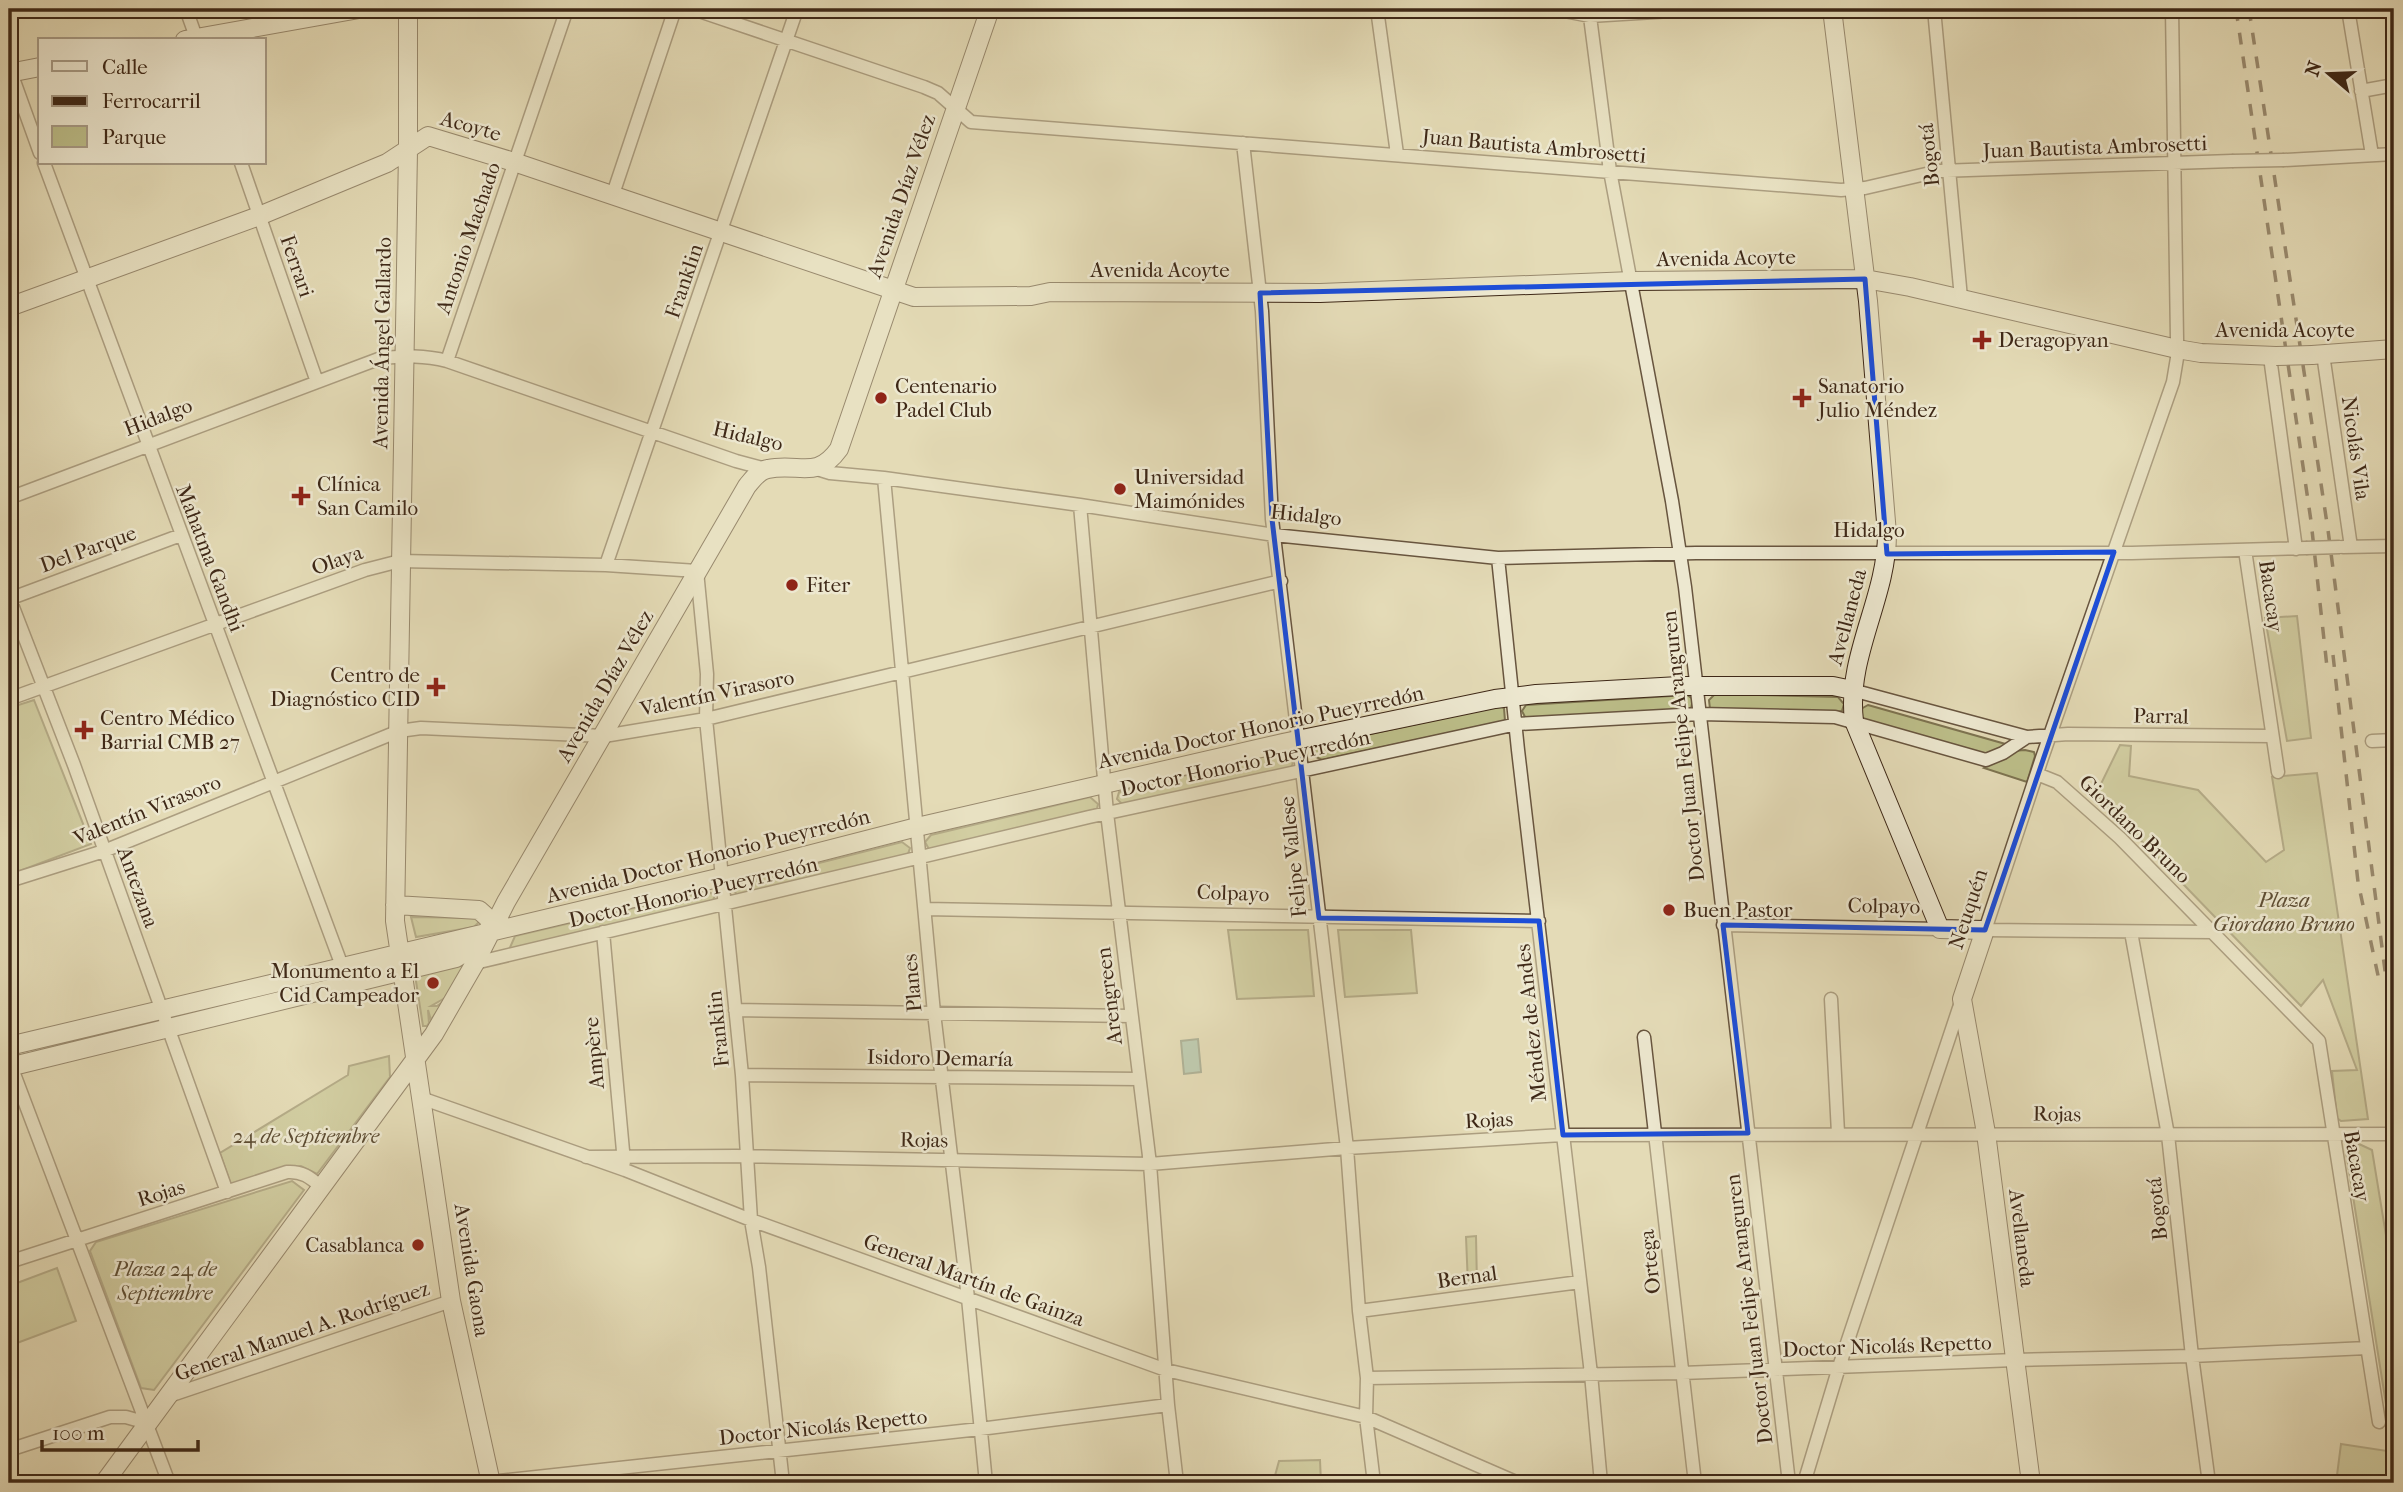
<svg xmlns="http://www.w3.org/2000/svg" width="2403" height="1492" font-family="'IM FELL French Canon',serif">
<rect width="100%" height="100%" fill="#e4dbb7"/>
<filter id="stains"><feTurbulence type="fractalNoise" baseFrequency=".00286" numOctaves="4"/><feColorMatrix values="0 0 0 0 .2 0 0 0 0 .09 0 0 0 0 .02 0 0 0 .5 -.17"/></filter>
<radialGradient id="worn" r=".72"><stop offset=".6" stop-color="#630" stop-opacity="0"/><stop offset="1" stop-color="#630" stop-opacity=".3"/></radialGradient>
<path fill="#bcbe89" stroke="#7d7350" stroke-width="2" d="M2297,616L2311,738L2287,741L2265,618Z
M1715,694L1838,697L1844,704L1842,711L1837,712L1710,709L1709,700Z
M1687,695L1693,699L1691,709L1526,719L1522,711L1526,705Z
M34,700L91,844L9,875V708Z
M1868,705L2009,745L1985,755L1863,721L1860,717L1861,709Z
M1500,706L1504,708L1505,721L1322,760L1314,756L1315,747L1319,745Z
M2120,745L2131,746L2129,776L2198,790L2266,862L2284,850L2272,777L2317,773L2368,1119L2341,1121L2337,1118L2332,1071L2357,1070L2323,980L2301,1006L2096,794Z
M2025,750L2034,752L2035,756L2027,782L1984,768L2012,751Z
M1283,751L1289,753L1294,758L1292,766L1288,770L1124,806L1117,799L1119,792Z
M1090,797L1098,804L1097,809L930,851L925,842L931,835Z
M902,842L910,848L907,857L739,897L734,891L736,884Z
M706,891L715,895L712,903L508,952L515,936Z
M411,917L476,918L480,921L474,927L416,937Z
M1228,930H1308L1314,996L1237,999Z
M1338,930H1411L1417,993L1345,997Z
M466,962L445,998L431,1006H437L444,1001L431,1020L428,1010L429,1023L427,1026H423L415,975Z
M389,1056L390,1077L317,1174L301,1166L231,1185L220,1153L348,1075L349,1066Z
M2359,1144L2372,1150L2394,1284V1422L2389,1423L2346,1152L2351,1146Z
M292,1181L304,1190L154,1390L141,1388L90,1251L96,1242Z
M1476,1236L1477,1284L1468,1285L1466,1237Z
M57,1268L76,1321L9,1346V1286Z
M2341,1444L2394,1452L2390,1483H2336Z
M1320,1460L1321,1483H1273L1279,1461Z"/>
<path fill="#95bbac" stroke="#728070" stroke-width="2" d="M1198,1039L1201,1072L1184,1074L1181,1041Z"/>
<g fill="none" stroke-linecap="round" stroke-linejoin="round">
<g stroke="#68553f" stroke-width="15">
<path id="street" d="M186,9L197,40
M693,9L924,87L938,93L971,122L1841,190L1865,188L1939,171L2232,161
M1377,9L1397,154
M1554,9L1590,16L1703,9
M1589,9L1610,171L1672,501L1685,587L1789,1483
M1934,9L1961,298
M2172,9L2177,339V358L2173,382L2042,758L1985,930L2213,932
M2348,9L2372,155
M9,67L40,153
M2361,91L2394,85
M1243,143L1262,311L1272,519L1347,1148L1359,1311L1367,1378L1366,1417L1374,1483
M2284,160L2394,154
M44,163L342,966
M241,163L317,382
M612,197L675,9
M2323,354L2351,547
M2270,357L2296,549
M447,361L567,9
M817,469L830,473L884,478L1080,505L1274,535L1498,558L1696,553H2132L2306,548
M884,478L934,1013L968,1298L986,1483
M9,498L381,358C405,356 424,355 447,361L736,461L766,469
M1080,505L1107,813L1150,1164L1168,1405L1177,1483
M2343,547L2394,546
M2245,550L2278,772
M1498,558L1518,750L1591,1374L1601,1483
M606,565L797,9
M9,597L74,765L227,1192
M9,599L181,535
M1852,690L2027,737L2068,734L2271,736
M9,699L365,570L400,561L606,565L697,571L707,674L706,719L742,1075L751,1220L759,1267L783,1483
M2372,741L2394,740
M2037,774L2057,782L2120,838L2319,1041L2379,1422
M9,881L104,851L399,731L421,728L604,736L706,719L1281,581
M925,909L1539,921
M1723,925L1940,929
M603,932L624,1162
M2131,932L2168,1135L2192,1356L2209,1483
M475,963L1089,817L1517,724L1700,714L1835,717L1986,760L2003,753L2027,737
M1831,999L1838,1133
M735,1010L1131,1016
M1644,1037L1695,1483
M11,1066L169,1483
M742,1075L1138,1079
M421,1098L625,1170L751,1220L1166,1370L1366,1417L1518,1483
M586,1157L736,1156L1150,1164L1347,1148L1563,1135L2394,1134
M9,1262L287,1172C302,1171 310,1177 321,1187
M1359,1311L1580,1282
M1367,1378L1682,1373L2015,1360L2192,1356L2367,1348
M166,1397L451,1301
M9,1450L110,1417H126L147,1423
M481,1483L980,1429L1168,1405
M1804,1483L1839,1367L1961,1002"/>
</g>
<g stroke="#3e2817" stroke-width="20">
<path id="secondary" d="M408,9V150L395,921L451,1301L491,1483
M1832,9L1868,301L1887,534C1887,598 1846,656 1854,721L1940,929L1985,930L1962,999L1986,1133L2031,1483
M185,40L359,9
M9,73L40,67
M9,307L259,216L387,163L428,136L514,162L914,297L1031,296L1050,292L1320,293L1632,281L1865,279L1910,287L2177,349L2201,353L2276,356
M2312,355L2394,349
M395,905L479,910L489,919L491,932
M9,1046L722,877L917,827L1283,743L1495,699L1536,694L1679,686H1833L1852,690
M9,1067L456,958L484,940
M104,1483L434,1034L475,963L506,902L747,486C753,479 759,470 768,469C799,462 816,481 839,449L990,9"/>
</g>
<use href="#street" stroke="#ede8d0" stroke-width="12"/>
<use href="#secondary" stroke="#ede8d0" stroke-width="18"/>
<path stroke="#3e2817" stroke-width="3.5" stroke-dasharray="12 12" stroke-linecap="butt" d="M2236,9L2311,521L2327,667
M2249,9L2328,530L2394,1040
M2333,655L2358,882L2379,980"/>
<g stroke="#68553f" stroke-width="15" stroke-linecap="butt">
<path id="street-bridge" d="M2232,161L2284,160
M2306,548L2340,547"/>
</g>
<g stroke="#3e2817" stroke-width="20" stroke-linecap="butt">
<path id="secondary-bridge" d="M2276,356L2312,355"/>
</g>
<use href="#street-bridge" stroke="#ede8d0" stroke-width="12"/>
<use href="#secondary-bridge" stroke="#ede8d0" stroke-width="18"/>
</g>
<path d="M0 0H2403V1492H0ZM1865,279L1887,554L2114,552L1985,930L1723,925L1748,1133L1563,1135L1539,921L1319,918L1272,519L1260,293Z" fill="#e4dbb7" fill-opacity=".55" fill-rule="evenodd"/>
<path fill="none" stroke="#1d4ed8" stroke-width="5" stroke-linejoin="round" d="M1865,279L1887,554L2114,552L1985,930L1723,925L1748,1133L1563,1135L1539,921L1319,918L1272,519L1260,293Z"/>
<g fill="#8f2418" stroke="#ede8d0" stroke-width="2.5">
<path d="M1978.5 329.5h7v7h7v7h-7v7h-7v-7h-7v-7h7z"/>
<circle cx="881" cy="398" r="7"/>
<path d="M1798.5 387.5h7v7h7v7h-7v7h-7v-7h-7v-7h7z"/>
<circle cx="1120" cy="489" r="7"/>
<path d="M297.5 485.5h7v7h7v7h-7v7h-7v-7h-7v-7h7z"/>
<circle cx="792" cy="585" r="7"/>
<path d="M432.5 676.5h7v7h7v7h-7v7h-7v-7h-7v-7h7z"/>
<path d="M80.5 719.5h7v7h7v7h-7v7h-7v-7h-7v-7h7z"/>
<circle cx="1669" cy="910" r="7"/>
<circle cx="433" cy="983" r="7"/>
<circle cx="418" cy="1245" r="7"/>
</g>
<g text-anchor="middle" stroke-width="5" stroke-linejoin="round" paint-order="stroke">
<g font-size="21" fill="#3e2817" stroke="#ede8d0">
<text transform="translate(471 126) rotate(16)" y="7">Acoyte</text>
<text transform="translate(1534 146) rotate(5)" y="7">Juan Bautista Ambrosetti</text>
<text transform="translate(2095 147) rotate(-2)" y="7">Juan Bautista Ambrosetti</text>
<text transform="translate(1929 155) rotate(-96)" y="7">Bogotá</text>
<text transform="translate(901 196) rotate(-71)" y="7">Avenida Díaz Vélez</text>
<text transform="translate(468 238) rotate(-71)" y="7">Antonio Machado</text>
<text transform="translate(1726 258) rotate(-1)" y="7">Avenida Acoyte</text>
<text transform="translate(297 266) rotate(71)" y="7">Ferrari</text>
<text x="1160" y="277">Avenida Acoyte</text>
<text transform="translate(684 281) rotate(-71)" y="7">Franklin</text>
<text x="2285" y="337">Avenida Acoyte</text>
<text transform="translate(382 343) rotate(-89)" y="7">Avenida Ángel Gallardo</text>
<text transform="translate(158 417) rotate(-21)" y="7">Hidalgo</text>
<text transform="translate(748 436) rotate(13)" y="7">Hidalgo</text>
<text transform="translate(2356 448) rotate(82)" y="7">Nicolás Vila</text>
<text transform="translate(1306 515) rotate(6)" y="7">Hidalgo</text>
<text x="1869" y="537">Hidalgo</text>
<text transform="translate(88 549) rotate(-20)" y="7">Del Parque</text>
<text transform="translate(210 558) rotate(69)" y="7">Mahatma Gandhi</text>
<text transform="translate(337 560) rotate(-19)" y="7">Olaya</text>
<text transform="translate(2271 596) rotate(82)" y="7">Bacacay</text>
<text transform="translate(1847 617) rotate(-75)" y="7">Avellaneda</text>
<text transform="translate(605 686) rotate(-60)" y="7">Avenida Díaz Vélez</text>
<text transform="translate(717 693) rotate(-12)" y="7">Valentín Virasoro</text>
<text transform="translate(2161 716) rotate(1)" y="7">Parral</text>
<text transform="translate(1261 727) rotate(-12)" y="7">Avenida Doctor Honorio Pueyrredón</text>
<text transform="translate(1683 746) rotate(-96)" y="7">Doctor Juan Felipe Aranguren</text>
<text transform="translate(1245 763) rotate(-12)" y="7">Doctor Honorio Pueyrredón</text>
<text transform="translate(147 810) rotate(-22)" y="7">Valentín Virasoro</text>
<text transform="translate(2135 829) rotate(44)" y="7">Giordano Bruno</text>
<text transform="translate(708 856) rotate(-14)" y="7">Avenida Doctor Honorio Pueyrredón</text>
<text transform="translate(1293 857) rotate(-96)" y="7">Felipe Vallese</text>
<text transform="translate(138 887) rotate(70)" y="7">Antezana</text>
<text transform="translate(693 892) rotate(-13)" y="7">Doctor Honorio Pueyrredón</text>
<text transform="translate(1233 893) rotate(2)" y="7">Colpayo</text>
<text transform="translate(1884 906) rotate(1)" y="7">Colpayo</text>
<text transform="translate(1968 909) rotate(-72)" y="7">Neuquén</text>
<text transform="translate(912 983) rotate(-95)" y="7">Planes</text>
<text transform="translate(1109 996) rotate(-97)" y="7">Arengreen</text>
<text transform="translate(1531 1023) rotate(-96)" y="7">Méndez de Andes</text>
<text transform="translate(718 1029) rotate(-96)" y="7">Franklin</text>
<text transform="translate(594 1053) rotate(-95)" y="7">Ampère</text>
<text transform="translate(940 1058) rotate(1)" y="7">Isidoro Demaría</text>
<text transform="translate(2057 1114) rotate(1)" y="7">Rojas</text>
<text transform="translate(1489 1120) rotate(-3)" y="7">Rojas</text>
<text transform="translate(924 1140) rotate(1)" y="7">Rojas</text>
<text transform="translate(2357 1166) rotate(80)" y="7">Bacacay</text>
<text transform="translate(161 1193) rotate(-17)" y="7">Rojas</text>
<text transform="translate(2157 1209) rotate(-96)" y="7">Bogotá</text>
<text transform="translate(2022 1238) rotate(83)" y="7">Avellaneda</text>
<text transform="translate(1650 1262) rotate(-96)" y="7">Ortega</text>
<text transform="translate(472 1270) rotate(81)" y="7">Avenida Gaona</text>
<text transform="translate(1467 1277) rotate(-8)" y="7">Bernal</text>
<text transform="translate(974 1280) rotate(20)" y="7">General Martín de Gainza</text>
<text transform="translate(1749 1309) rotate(-97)" y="7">Doctor Juan Felipe Aranguren</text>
<text transform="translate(302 1331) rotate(-19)" y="7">General Manuel A. Rodríguez</text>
<text transform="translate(1887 1346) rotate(-2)" y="7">Doctor Nicolás Repetto</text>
<text transform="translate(823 1427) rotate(-6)" y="7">Doctor Nicolás Repetto</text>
</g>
<g font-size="21" fill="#3e2817" stroke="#ede8d0" text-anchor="start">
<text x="1998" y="347">Deragopyan</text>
<text x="895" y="393">Centenario<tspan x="895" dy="24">Padel Club</tspan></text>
<text x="1818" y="393">Sanatorio<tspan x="1818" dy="24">Julio Méndez</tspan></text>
<text x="1134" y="484">Universidad<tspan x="1134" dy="24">Maimónides</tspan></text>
<text x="317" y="491">Clínica<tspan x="317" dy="24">San Camilo</tspan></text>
<text x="806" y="592">Fiter</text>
<text x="420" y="682" text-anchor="end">Centro de<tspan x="420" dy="24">Diagnóstico CID</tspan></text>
<text x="100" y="725">Centro Médico<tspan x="100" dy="24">Barrial CMB 27</tspan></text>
<text x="1683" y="917">Buen Pastor</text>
<text x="419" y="978" text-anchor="end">Monumento a El<tspan x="419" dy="24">Cid Campeador</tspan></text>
<text x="404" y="1252" text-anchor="end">Casablanca</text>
</g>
<g font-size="21" font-style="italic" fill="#5e4e34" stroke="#ede8d0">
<text x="2284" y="907">Plaza<tspan x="2284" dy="24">Giordano Bruno</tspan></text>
<text x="306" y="1143">24 de Septiembre</text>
<text x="165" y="1276">Plaza 24 de<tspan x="165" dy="24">Septiembre</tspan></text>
</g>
</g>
<rect width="2403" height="1492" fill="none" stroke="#e4dbb7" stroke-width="35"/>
<rect x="10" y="10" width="2382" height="1471" fill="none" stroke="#3e2817" stroke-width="3.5"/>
<rect x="18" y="18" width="2368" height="1457" fill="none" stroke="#3e2817" stroke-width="2"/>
<rect x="38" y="38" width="228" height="126" fill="#ede8d0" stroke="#a79b86" stroke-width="2"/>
<rect x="52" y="61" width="35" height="10" fill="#ede8d0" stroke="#a79b86" stroke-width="2"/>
<text x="102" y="74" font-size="21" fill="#3e2817">Calle</text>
<rect x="52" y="96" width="35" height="10" fill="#3e2817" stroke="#a79b86" stroke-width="2"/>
<text x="102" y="108" font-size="21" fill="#3e2817">Ferrocarril</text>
<rect x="52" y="126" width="35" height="21" fill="#bcbe89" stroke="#a79b86" stroke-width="2"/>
<text x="102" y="144" font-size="21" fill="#3e2817">Parque</text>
<g transform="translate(2329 74) rotate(289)" stroke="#ede8d0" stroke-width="5" paint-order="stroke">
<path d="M0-5L12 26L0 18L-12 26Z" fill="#3e2817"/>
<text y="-10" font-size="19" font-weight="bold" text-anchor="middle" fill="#3e2817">N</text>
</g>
<path d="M42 1440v10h156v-10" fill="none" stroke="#3e2817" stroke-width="3.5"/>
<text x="52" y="1440" font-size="21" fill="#3e2817" stroke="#ede8d0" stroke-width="5" paint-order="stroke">100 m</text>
<rect width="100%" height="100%" filter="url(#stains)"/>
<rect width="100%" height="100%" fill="url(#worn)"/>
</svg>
